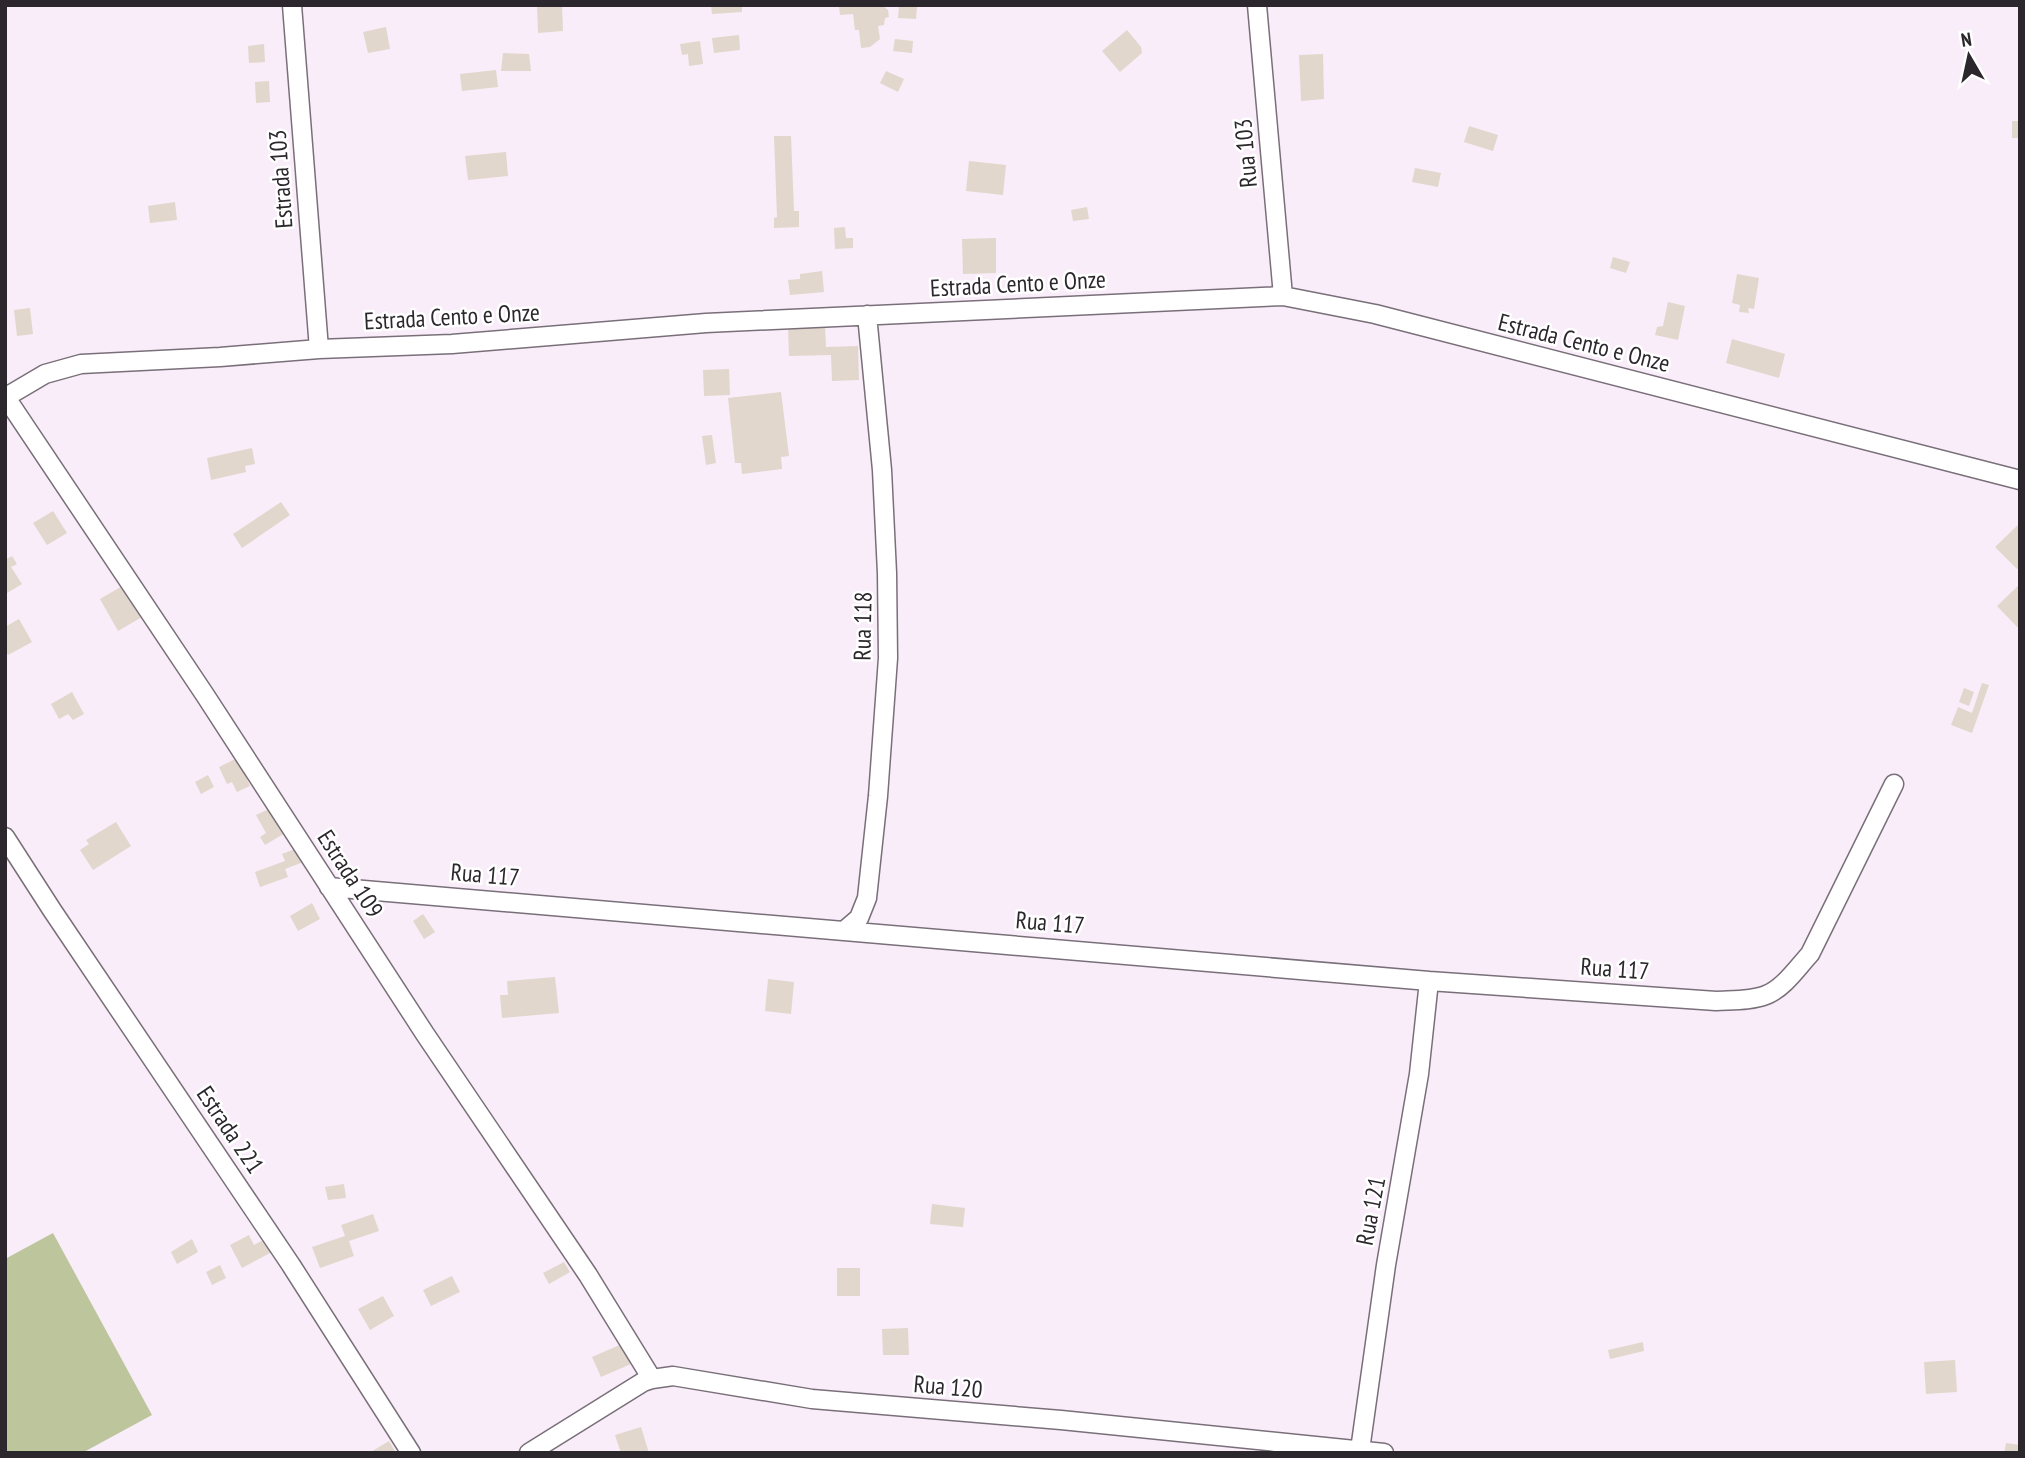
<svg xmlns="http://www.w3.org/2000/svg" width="2025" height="1458" font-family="'PT Sans Narrow',sans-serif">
<rect width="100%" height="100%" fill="#f9edf9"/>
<path fill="#bdc59c" d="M53,1233L152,1415L82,1453H5V1259Z"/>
<path fill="#e2d7cc" d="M537,5H562L563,31L538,33Z
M711,5H742V12L712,14Z
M843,5H882L888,10L889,17L885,18L884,25L878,26L880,39L870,47L861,48L859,30H855L853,14L840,15L839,6Z
M899,6L917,7L916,19L898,18Z
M386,27L390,49L368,53L363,32Z
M1127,30L1141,47L1142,53L1120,72L1102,51Z
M739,35L740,50L714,53L712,38Z
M895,39L913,41L912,53L893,51Z
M700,41L703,64L689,66L688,54L682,55L680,44Z
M264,44L265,62L249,63L248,46Z
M503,53L529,54L531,71H501Z
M1323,54L1324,99L1301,101L1299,55Z
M496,70L498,87L462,91L460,74Z
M886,71L904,79L898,92L880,83Z
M269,81L270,102L256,103L255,82Z
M2012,121H2020V138H2012Z
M1469,126L1498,135L1493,151L1464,142Z
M774,136H791L794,211H799V227L774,228V218L777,217Z
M506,152L508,176L468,180L465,156Z
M969,161L1006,165L1003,195L966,191Z
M1415,168L1441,173L1438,187L1412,182Z
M175,202L177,220L150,223L148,206Z
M1087,207L1089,219L1073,221L1071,210Z
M845,227L846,238H853V248L835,249L834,228Z
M996,238V273L963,274L962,239Z
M1613,257L1630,262L1626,273L1610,268Z
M822,271L824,292L790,295L788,280L800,279V274Z
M1737,274L1759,278L1754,309L1748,308L1749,313L1739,312L1740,305L1732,303Z
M1668,302L1685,306L1678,340L1655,335L1657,327L1663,326Z
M30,308L33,334L17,336L14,310Z
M825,326L826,347L858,346L859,380L832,381L831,355L789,356L788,327Z
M1732,339L1785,354L1779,378L1726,363Z
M729,369L730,395L704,396L703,370Z
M781,392L789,456L781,457L782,469L742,474L741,463H735L728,398Z
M712,435L716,463L706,465L702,436Z
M252,448L255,464L245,466L246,472L211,480L207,458Z
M281,502L290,515L242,548L233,534Z
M53,511L67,533L47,545L33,523Z
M2020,523V567L2017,569L1995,547Z
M12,556L17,564L11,567L22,584L7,593L5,590V560Z
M2020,584V630L1997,606Z
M124,585L142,617L118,631L100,599Z
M19,619L32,642L8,655L5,649V627Z
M1982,683L1989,685L1972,733L1951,725L1958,707L1972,713Z
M1964,688L1974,692L1969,706L1959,702Z
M72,692L84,714L73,720L68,714L59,719L51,704Z
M237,758L250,786L237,792L232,782L227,784L219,767Z
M208,775L214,787L201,794L195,782Z
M271,808L285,833L265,845L260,837L266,833L256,815Z
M116,822L131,846L93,870L80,850L89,844L86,840Z
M300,847L306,861L285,869L288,877L260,887L255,872L285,861L282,854Z
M312,903L320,919L298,931L290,916Z
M423,914L435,932L424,939L413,921Z
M555,977L559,1013L502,1018L500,995H508L507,981Z
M768,979L794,982L791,1014L765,1011Z
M344,1184L346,1198L328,1200L325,1187Z
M932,1204L965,1208L963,1227L930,1224Z
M373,1214L379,1231L349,1241L354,1256L320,1268L312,1247L345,1236L341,1225Z
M249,1235L254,1245L265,1239L272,1252L242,1268L230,1245Z
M192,1239L198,1252L177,1264L171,1252Z
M564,1262L570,1272L549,1284L543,1273Z
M220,1265L226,1278L212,1285L206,1272Z
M837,1268H860V1296H837Z
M452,1276L460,1292L431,1306L423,1290Z
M383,1296L394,1316L370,1330L358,1309Z
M908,1328L909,1355H883L882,1329Z
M1643,1342L1644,1351L1610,1359L1608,1350Z
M622,1344L631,1364L601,1377L592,1357Z
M1955,1360L1957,1392L1926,1394L1924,1362Z
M641,1427L649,1453H621L615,1435Z
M389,1441L396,1453H369Z
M2006,1443L2020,1445V1453H2004Z"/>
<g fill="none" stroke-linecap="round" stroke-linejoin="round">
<g stroke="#796f79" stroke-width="21">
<path id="minor" d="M292,5L319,349
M1257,5L1283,296
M5,396L205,695L425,1034L588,1275L652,1379
M6,397L45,374L81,364L220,357L319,349L452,344L706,323L1283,296L1375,314L2020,480
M5,837L52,910L291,1265L411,1453
M329,887L1429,981L1716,1001C1732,1000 1751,1001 1766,995C1783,989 1798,967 1810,954L1894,784
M845,930L859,918L867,898L878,796L888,658L887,573L882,470L867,315
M1360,1450L1386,1265L1419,1074L1429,981
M529,1453L643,1382L652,1379L673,1376L812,1399L1061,1420L1384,1453"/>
</g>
<use href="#minor" stroke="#fff" stroke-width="18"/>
</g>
<g text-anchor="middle" stroke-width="5" stroke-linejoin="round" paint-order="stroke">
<g font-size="24" fill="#2c272c" stroke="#fff">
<text transform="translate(1246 153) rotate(-95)" y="8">Rua 103</text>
<text transform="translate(281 179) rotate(-94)" y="8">Estrada 103</text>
<text transform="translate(1018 284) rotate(-3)" y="8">Estrada Cento e Onze</text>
<text transform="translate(452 317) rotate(-3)" y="8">Estrada Cento e Onze</text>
<text transform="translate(1584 343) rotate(14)" y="8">Estrada Cento e Onze</text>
<text transform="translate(863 626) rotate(-89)" y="8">Rua 118</text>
<text transform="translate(350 874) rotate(57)" y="8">Estrada 109</text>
<text transform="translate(485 875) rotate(5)" y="8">Rua 117</text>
<text transform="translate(1050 923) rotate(5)" y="8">Rua 117</text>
<text transform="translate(1615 969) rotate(4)" y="8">Rua 117</text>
<text transform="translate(230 1130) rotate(56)" y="8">Estrada 221</text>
<text transform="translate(1371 1211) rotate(-79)" y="8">Rua 121</text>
<text transform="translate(948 1387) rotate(5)" y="8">Rua 120</text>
</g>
</g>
<rect width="2025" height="1458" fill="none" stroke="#2c272c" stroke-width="14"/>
<g transform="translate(1969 56) rotate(351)" stroke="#ffffff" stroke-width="5" paint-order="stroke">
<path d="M0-5L12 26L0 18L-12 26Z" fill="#2c272c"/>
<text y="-10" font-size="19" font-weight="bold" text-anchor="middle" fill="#2c272c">N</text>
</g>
</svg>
